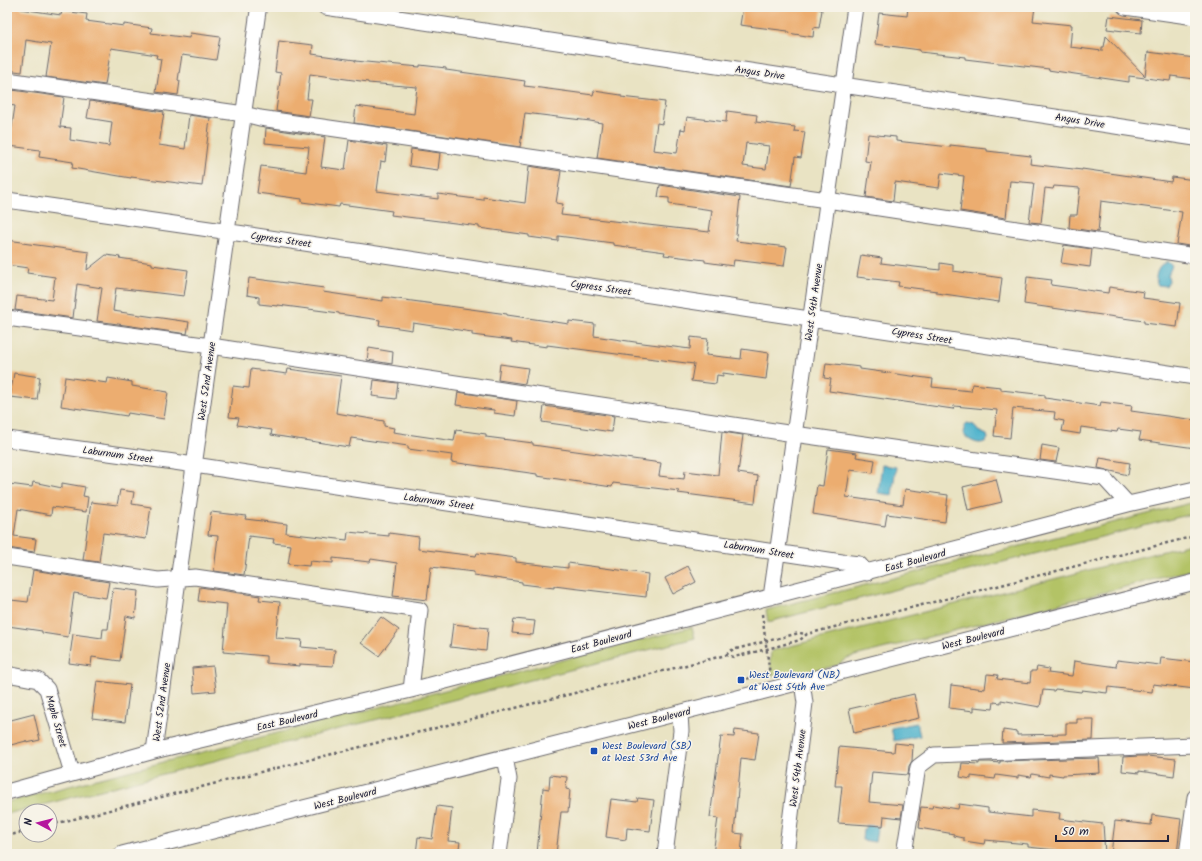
<svg xmlns="http://www.w3.org/2000/svg" width="1202" height="861" font-family="Kalam,sans-serif">
<rect width="100%" height="100%" fill="#f7f3e8"/>
<filter id="ink" filterUnits="userSpaceOnUse"><feTurbulence type="fractalNoise" baseFrequency=".025" numOctaves="2"/><feDisplacementMap in="SourceGraphic" scale="8" xChannelSelector="R" yChannelSelector="G"/><feConvolveMatrix kernelMatrix="1 2 1 2 8 2 1 2 1" color-interpolation-filters="sRGB"/></filter>
<filter id="wash" filterUnits="userSpaceOnUse"><feTurbulence type="fractalNoise" baseFrequency=".012" numOctaves="4" result="noise"/><feDisplacementMap in="SourceGraphic" scale="16" xChannelSelector="R" yChannelSelector="G"/><feGaussianBlur stdDeviation="0.9" result="paint"/><feColorMatrix in="noise" values="0 0 0 0 0 0 0 0 0 0 0 0 0 0 0 0 0 1.4 0 .05"/><feComposite in="paint" operator="in"/></filter>
<g filter="url(#wash)">
<rect width="100%" height="100%" fill="#e9e3c3"/>
<path fill="#b3c366" stroke="#6a7250" d="M1195,502V513L768,622L766,610Z
M1195,543V569L847,658L838,665L803,674L796,671L772,677L770,661L771,651Z
M692,627L695,638L7,814V802Z"/>
<path fill="#4db2cc" stroke="#386a84" d="M1168,262L1172,266L1168,275L1169,281L1166,286L1158,285C1153,278 1158,264 1168,262Z
M967,423L974,425L978,431L987,435L988,439C981,448 967,440 963,433L965,425Z
M882,465L896,467L892,495L878,493Z
M917,723L920,736L894,741L891,728Z
M869,806L880,808L875,842L862,840L863,829H865Z"/>
<g id="blocks">
<path fill="#ecad70" fill-rule="evenodd" d="M7,7H21V9L61,15L62,11L87,14L86,21L124,26V24L152,28L151,33L189,38L190,33L220,37L216,60L182,55L178,80L180,81L178,95L156,92L161,59L156,58L157,55L111,48L105,85L46,77L51,44L26,40L22,72L7,70Z
M743,7H820L819,9L822,10L819,28L814,27L813,37L788,33V31L740,25Z
M908,7H1035L1033,21L1072,25L1070,47L1102,51V47H1104L1106,36L1145,76L1148,52L1195,58V79L1171,76L1170,81L1129,76V82L1048,70L1049,69L965,59V57L920,52V50L875,44L879,13L907,16Z
M1109,16L1142,20L1141,33L1107,29Z
M279,41L313,45L312,54L355,60V61L420,67V65L446,68V70L525,81L524,86L533,87L593,95L594,91L621,95V97L665,102L662,124L657,123L653,150L677,153L681,129L685,130L687,117L726,122L727,111L757,115L756,122L795,127L794,131L805,132L801,158L795,157L791,186L597,158L602,123L590,121L525,113L520,147L354,123L356,106L414,114L417,87L368,83V82L310,74L307,99H312L309,116L276,111L281,73L275,72ZM746,143L769,146L766,169L743,166Z
M12,90L64,97L60,127L71,128L70,140L109,146L112,122L87,118L90,101L164,112L159,145L185,149L189,115L210,118L202,186L131,177V178L72,168L73,162L39,157L40,150L9,146L15,106L10,105Z
M266,128L325,137L321,167L345,170L349,140L387,146L385,162L381,161L377,191L438,199V194L483,200V197L525,203L529,166L561,171L556,203L563,204L561,215L709,232L712,210L669,204V198L658,197L660,185L740,197L736,235H737L736,241L787,247L784,266L734,260L733,266L705,262V260L664,255L665,252L613,245V243L558,236V241L529,237V235L479,228V226L391,215L392,211L340,204L339,207L302,202V199L257,193L261,166L306,172L309,147L265,143Z
M868,134L896,137V141L950,147V145L987,149V151L1031,156L1030,164L1082,170V169L1171,182L1172,177L1195,180V247L1177,244L1182,212L1101,201L1098,232L1069,228L1070,215H1077L1080,188L1054,186L1053,189L1045,188L1041,223L1029,222L1034,183L1010,181L1006,218L960,211L964,176L941,173L939,188L895,182L893,201L866,197L871,162L865,161Z
M411,149L440,153L438,170L409,166Z
M7,240L22,242V243L89,252L87,270L106,255L120,257L119,258L152,263V265L188,270L184,296L116,288L113,311L189,322L187,334L97,321L102,288L77,284L73,318L15,310L17,296L52,300L55,277L27,273L28,268L7,265Z
M1064,245L1092,249L1090,267L1061,263Z
M861,255L882,258L881,263L940,270V263L953,265V271L1002,278L999,302L937,293V291L898,286L899,282L857,277Z
M1027,277L1052,280L1051,285L1108,293L1109,287L1144,292L1143,298L1180,303L1177,327L1144,323V321L1024,304Z
M249,278L324,288L323,292L383,301V297L507,314V315L569,324V321L595,324L594,336L635,342L690,349L691,337L708,339L706,355L741,359L742,349L769,353L766,379L723,373V376L717,375L716,384L691,381L694,364L547,345V347L511,342L512,340L472,335V332L413,323L412,330L379,325L380,320L339,314V313L278,305V306L259,304V297L247,295Z
M369,348L393,352L392,364L367,360Z
M826,363L860,367V369L933,379L932,387L971,391L972,384L1001,387V390L1045,395V398L1100,406L1101,402L1132,406L1131,411L1195,420V448L1139,440L1141,432L1118,429L1117,432L1081,427L1080,434L1062,431L1064,421L1054,419L1055,412L1013,408L1010,438L994,436L997,410L954,406L953,409L829,391L831,379L824,378Z
M500,364L528,368L525,384L498,380Z
M251,369L287,374L288,369L341,376L336,413L384,421V426L394,428L393,432L454,441L456,430L486,434V437L533,443V445L661,463L659,476L684,479L685,471L718,475L722,432L743,435L738,473L758,476L755,503L678,493L679,491L613,483L612,487L572,481L537,476V474L451,462L452,455L408,449V446L351,438L349,447L271,435L272,430L237,425L239,418L229,417L233,386L249,388Z
M14,373L40,377L37,400L10,397Z
M65,377L107,383L108,378L132,382V386L168,392L164,419L128,413L127,416L61,406Z
M374,380L398,383L396,399L372,396Z
M458,392L517,401L515,416L494,413V410L456,405Z
M544,406L614,416L612,432L542,422Z
M1042,445L1059,448L1056,462L1040,460Z
M828,449L857,453L856,457L875,460L873,473L850,470L846,497L903,505L905,489L948,495L945,522L887,514L885,526L813,514L817,485L823,486Z
M1100,458L1130,463L1128,475L1098,468Z
M996,479L1002,502L968,510L963,487Z
M33,482L62,488V483L85,487L83,496L88,497L86,512L52,507L51,515L18,509L14,536L36,539L34,552L7,548V497L9,484L32,487Z
M120,490L134,492L132,504L151,507L146,539L103,533L99,562L83,560L91,502L117,505Z
M211,512L246,516L245,519L287,524L286,533L347,540L348,532L389,536V533L419,537L418,549L476,556L477,553L516,558V562L568,568V563L648,574L646,597L554,586V588L522,584V582L474,575V572L431,567L427,600L393,596L397,563L371,559L370,562L333,558V563L310,561L309,566L288,564L291,545L273,543L274,539L249,536L244,575L214,571L218,536L208,535Z
M688,566L696,582L673,594L665,578Z
M33,570L109,582L106,598L74,593L68,637L42,633V631L8,626L11,600L28,602Z
M200,587L260,596L259,600L280,602L276,638L302,640L301,647L335,650L333,666L300,664V666L266,663V656L223,652L227,604L198,601Z
M113,588L138,591L135,618L126,616L120,661L92,657L91,666L69,663L73,634L102,638L103,629H108Z
M381,617L399,630L379,656L361,643Z
M514,619L535,621L533,635L512,633Z
M453,624L488,628L486,651L450,647Z
M1161,658L1195,662V689L1153,684L1152,692L1108,687L1107,693L1082,690L1081,692L1055,689L1054,691L1043,690L1040,707L1001,700V703L994,702L993,709L974,707V711L949,708L951,685L985,689L987,674L998,675L997,679L1030,683L1031,671H1036L1037,667L1049,669L1048,673L1072,676L1074,661L1116,667L1117,660L1160,665Z
M213,666L216,691L194,693L192,668Z
M97,681L130,685L125,722L92,718Z
M914,694L919,718L854,733L849,709Z
M34,714L40,740L27,743L26,741L7,746V721Z
M1077,719H1094L1093,740L1002,743L1003,730L1017,732V735L1066,734V723H1077Z
M735,730L759,733L755,760L741,758L734,833L743,834L741,854H713L718,818L710,817L721,736L734,737Z
M895,743L913,745L912,761L909,766L908,775L872,772L869,802L903,805L901,818L884,816L883,826L838,823L842,786H835L839,747L894,752Z
M1138,756H1147L1176,759L1174,776L1139,771V773L1122,771L1123,757Z
M1099,758L1100,773L1063,775V776L1049,774V777L1032,774L1031,777L1018,775V778L996,775L995,779L971,776V779L960,777L962,763L979,764V762H990L1000,763V761Z
M550,775L567,777L566,789L570,790L568,812H561L556,854H537L543,788L549,789Z
M638,798L654,800L650,831L627,828L626,840L606,837L611,799L637,802Z
M959,804L988,808V812L1031,817V810L1060,813L1059,819L1103,824L1105,854H1089L1064,851L1028,847V844L985,840L984,844L964,841V838L954,836V834L919,828L920,820H919L921,807L932,808L933,805L958,809Z
M437,806L452,808L448,841L460,842L458,854H416L418,837L432,839Z
M1152,815L1181,819L1177,854H1111L1115,821L1151,825Z"/>
</g>
</g>
<g filter="url(#ink)">
<use href="#blocks" fill-opacity="0" stroke="#68666b" stroke-width="1"/>
<g fill="none" stroke-linecap="round" stroke-linejoin="round">
<g stroke="#68666b" stroke-width="17">
<path id="minor" d="M325,7L1195,138
M1125,7L1195,17
M7,80L244,114L260,118L827,200L1195,256
M7,200L244,234L1195,377
M7,318L211,346L794,434L1104,478L1128,504
M7,439L174,462L842,562L859,564L867,573
M7,557L158,580L195,577L420,610L411,690
M771,597L855,7
M7,674L38,680L47,689L72,773
M154,751L258,11
M7,792L154,751L411,690L1128,504L1195,489
M122,854L1195,582
M499,854L509,779L505,757
M665,854L681,731L680,713
M786,854L805,703L802,682
M904,854L918,767L934,755L1195,745
M1187,854L1195,797"/>
</g>
<path stroke="#68666b" stroke-width="2.5" stroke-dasharray="3 3" stroke-linecap="butt" d="M762,614L770,675
M726,655L732,650L799,633L807,634
M741,680L754,677L769,671
M50,825L726,655L734,657L767,649L800,640L807,634L1195,536
M7,836L26,831"/>
<use href="#minor" stroke="#fff" stroke-width="15"/>
</g>
</g>
<g fill="#1a4fb4" stroke="#f7f3e8" stroke-width="1.5">
<rect x="737" y="676" width="8" height="8" rx="2"/>
<rect x="590" y="747" width="8" height="8" rx="2"/>
</g>
<g text-anchor="middle" stroke-width="3" stroke-linejoin="round" paint-order="stroke">
<g font-size="10" fill="#22223b" stroke="#f7f3e8">
<text transform="translate(760 72) rotate(8)" y="4">Angus Drive</text>
<text transform="translate(1080 120) rotate(9)" y="4">Angus Drive</text>
<text transform="translate(281 239) rotate(8)" y="4">Cypress Street</text>
<text transform="translate(601 287) rotate(8)" y="4">Cypress Street</text>
<text transform="translate(813 302) rotate(-82)" y="4">West 54th Avenue</text>
<text transform="translate(922 335) rotate(9)" y="4">Cypress Street</text>
<text transform="translate(206 381) rotate(-82)" y="4">West 52nd Avenue</text>
<text transform="translate(118 454) rotate(8)" y="4">Laburnum Street</text>
<text transform="translate(439 501) rotate(8)" y="4">Laburnum Street</text>
<text transform="translate(759 549) rotate(9)" y="4">Laburnum Street</text>
<text transform="translate(915 560) rotate(-15)" y="4">East Boulevard</text>
<text transform="translate(973 638) rotate(-14)" y="4">West Boulevard</text>
<text transform="translate(601 641) rotate(-15)" y="4">East Boulevard</text>
<text transform="translate(161 702) rotate(-82)" y="4">West 52nd Avenue</text>
<text transform="translate(659 718) rotate(-14)" y="4">West Boulevard</text>
<text transform="translate(287 720) rotate(-13)" y="4">East Boulevard</text>
<text transform="translate(57 721) rotate(74)" y="4">Maple Street</text>
<text transform="translate(797 768) rotate(-83)" y="4">West 54th Avenue</text>
<text transform="translate(345 798) rotate(-14)" y="4">West Boulevard</text>
</g>
<g font-size="10" fill="#164399" stroke="#f7f3e8" text-anchor="start">
<text x="749" y="678">West Boulevard (NB)<tspan x="749" dy="12">at West 54th Ave</tspan></text>
<text x="602" y="749">West Boulevard (SB)<tspan x="602" dy="12">at West 53rd Ave</tspan></text>
</g>
</g>
<rect width="1202" height="861" fill="none" stroke="#f7f3e8" stroke-width="24"/>
<g transform="translate(38 823) rotate(277)"><circle r="19" fill="#f7f3e8" stroke="#a29fa3"/>
<path d="M0-3L7 15L0 10L-7 15Z" fill="#b5179e"/>
<text y="-6" font-size="11" font-weight="bold" text-anchor="middle" fill="#22223b">N</text>
</g>
<path d="M1056 835v6h112v-6" fill="none" stroke="#22223b" stroke-width="2"/>
<text x="1062" y="835" font-size="12" fill="#22223b" stroke="#f7f3e8" stroke-width="3" paint-order="stroke">50 m</text>
</svg>
